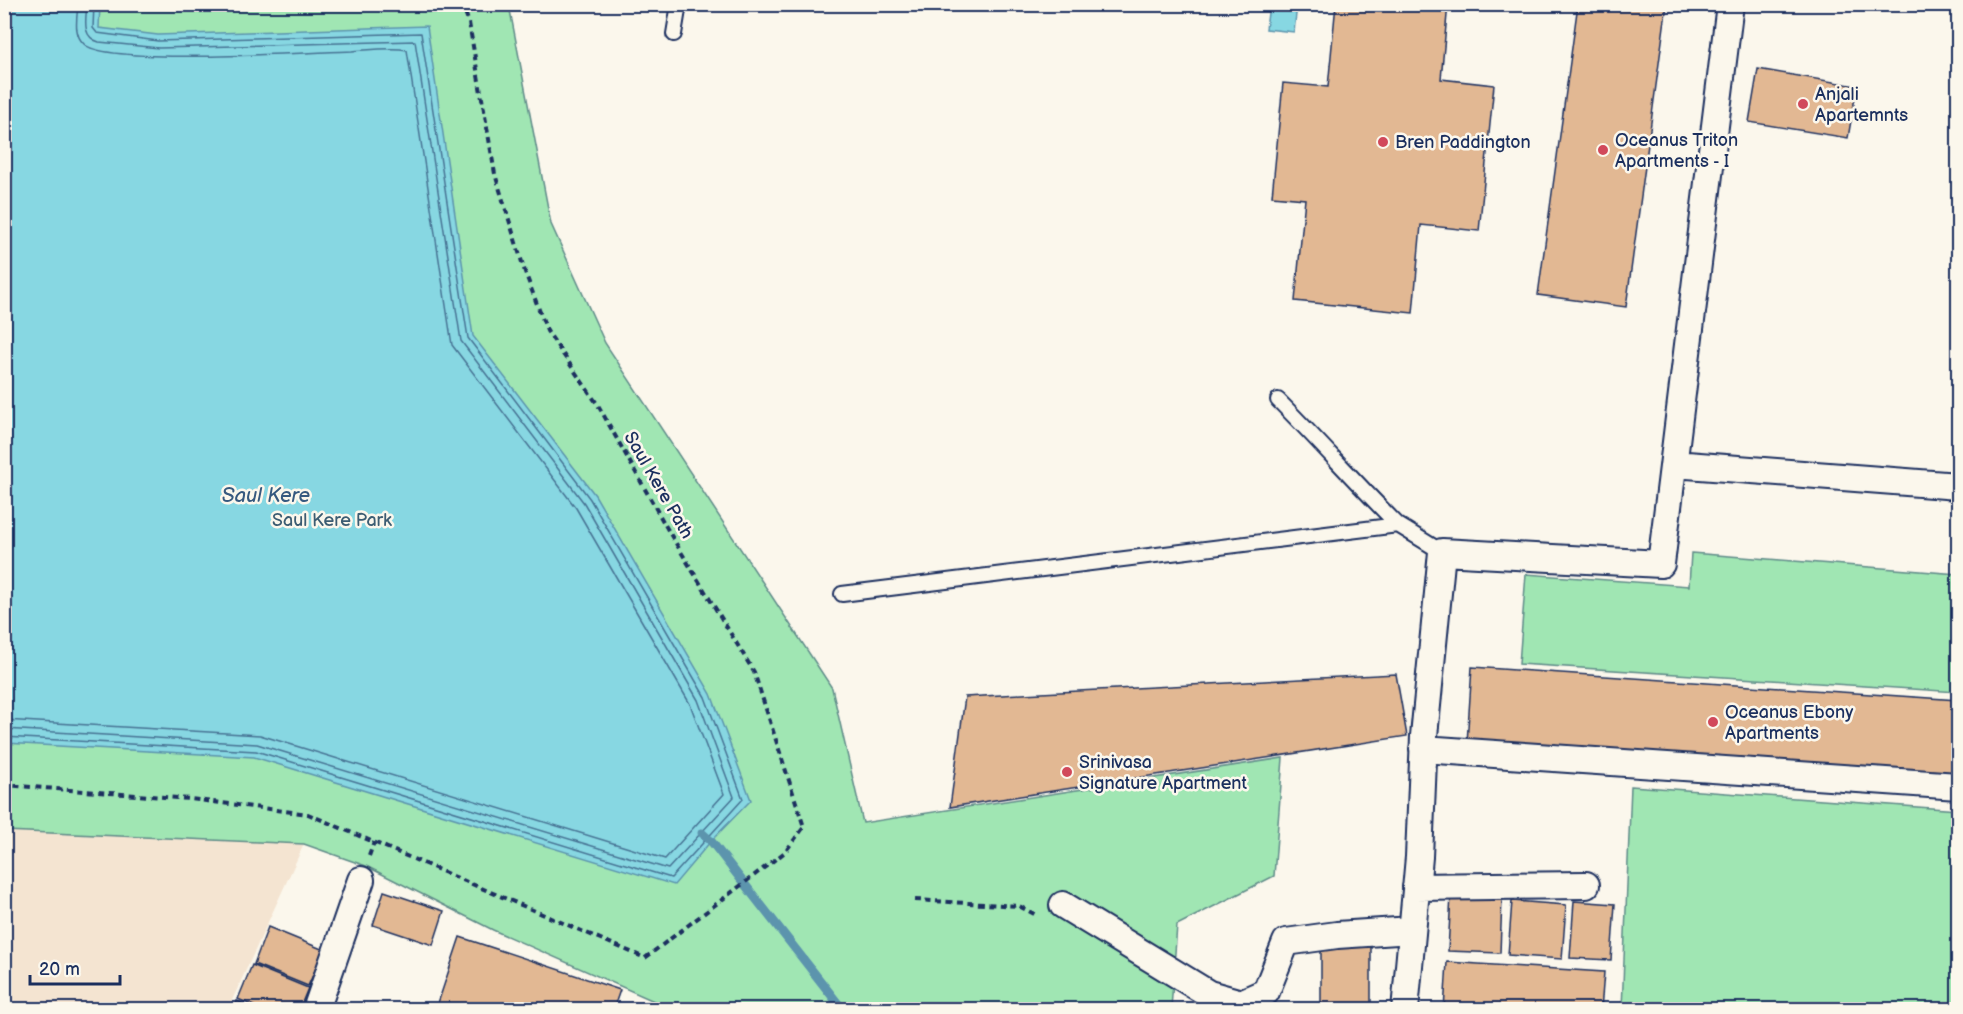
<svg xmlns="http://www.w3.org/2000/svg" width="1963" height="1014" font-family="'Balsamiq Sans',sans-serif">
<rect width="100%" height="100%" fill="#fbf7ec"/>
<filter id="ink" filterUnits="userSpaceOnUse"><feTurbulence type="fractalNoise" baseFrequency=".0167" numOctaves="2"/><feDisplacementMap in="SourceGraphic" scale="12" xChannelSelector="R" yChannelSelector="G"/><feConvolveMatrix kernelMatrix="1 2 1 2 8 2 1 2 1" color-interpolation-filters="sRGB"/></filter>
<g filter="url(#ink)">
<path fill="#f4e4d1" d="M5,831L304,844L228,1009L5,1010Z"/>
<path fill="#a0e6b3" stroke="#5e8a88" stroke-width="1.5" d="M5,5H509L551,224L605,343L832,688L863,823L1283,758L1274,876L1177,925L1171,1009L893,1010L892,1007L886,1010L672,1009L493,930L366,866L304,844L5,831Z
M1691,553L1958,574V692L1519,664L1526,574L1689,586Z
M1631,786L1958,810V1009H1622Z"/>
<path fill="#87d7e2" stroke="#5c94ad" stroke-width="1.5" d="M4,5H100L99,28L158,35L427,26L473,336L595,495L711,694L751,800L711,841L674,885L254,757L5,743Z
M1269,5H1297L1294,32L1266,29Z"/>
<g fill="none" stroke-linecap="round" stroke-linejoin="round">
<path stroke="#467293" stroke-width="1.5" d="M4,720L260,735L665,859L724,794L690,704L576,508L452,345L407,50C391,47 370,50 352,51C311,52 106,66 84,44C73,34 77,18 78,4
M4,729L257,744L668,869L734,797L698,700L584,503L461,341L415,41L159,48L99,42C81,37 86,19 87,4
M4,737L256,751L671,878L743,799L705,697L590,499L468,338L421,33L158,41L97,33L93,28L94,4"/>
<path stroke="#5c94ad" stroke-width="9" d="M702,833L711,841L843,1010"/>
</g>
<path fill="#e2b893" stroke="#1b2f5e" stroke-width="1.5" d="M1336,4H1448L1441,79L1494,85L1479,231L1421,225L1413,313L1295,301L1305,199L1272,196L1283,83L1328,87Z
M1578,4H1667L1626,307L1538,295Z
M1758,69L1857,86L1848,138L1749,122Z
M1472,667L1958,700V777L1467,743Z
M1396,674L1407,736L950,807L965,697Z
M384,891L444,911L433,945L373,925Z
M1451,895L1502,898L1500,953L1448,951Z
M1512,901L1566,905L1562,959L1508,955Z
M1574,901L1615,904L1611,960L1570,958Z
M268,927L324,950L308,986L254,964Z
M460,937L620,990L613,1010H456L438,1003Z
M1321,946H1371V1010H1321Z
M1447,962L1604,972L1601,1010H1444Z
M252,965L308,988L299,1010H263L238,999Z
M237,1001L257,1010H234Z
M421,1003L441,1010H419Z"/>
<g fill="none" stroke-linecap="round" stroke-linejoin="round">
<g stroke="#1b2f5e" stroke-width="18">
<path id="service" d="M674,34L679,4
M1278,400C1319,441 1357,484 1398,525
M842,594L1398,525L1442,552"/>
</g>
<g stroke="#1b2f5e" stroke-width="30">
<path id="minor" d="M1674,464L1958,486
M1423,749L1958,786
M1416,887L1586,885
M1063,905L1209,994L1241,1003L1266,992L1286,942L1337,935L1412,930
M316,1010L361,880
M1405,1010L1419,857L1424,736L1442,552L1661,564L1730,4"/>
</g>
<path stroke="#1b2f5e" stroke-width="4" stroke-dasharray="6 4.5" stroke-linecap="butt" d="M4,785L190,799L308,814L645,958L785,852L804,827L754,672L669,532L598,405L547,331L525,272L495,174L469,23L462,4
M369,856L374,842
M915,900L1019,906L1038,916"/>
<use href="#service" stroke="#fbf7ec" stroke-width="14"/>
<use href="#minor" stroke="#fbf7ec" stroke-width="26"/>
</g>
</g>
<g fill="#d1495b" stroke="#fbf7ec" stroke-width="2">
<circle cx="1803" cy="104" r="6"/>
<circle cx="1383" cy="142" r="6"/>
<circle cx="1603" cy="150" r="6"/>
<circle cx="1713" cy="722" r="6"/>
<circle cx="1067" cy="772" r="6"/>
</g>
<g text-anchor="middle" stroke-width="5" stroke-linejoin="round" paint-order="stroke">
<g font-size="18" fill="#1b2f5e" stroke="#fbf7ec" text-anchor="start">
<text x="1815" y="100">Anjali<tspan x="1815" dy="21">Apartemnts</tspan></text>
<text x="1615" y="146">Oceanus Triton<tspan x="1615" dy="21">Apartments - I</tspan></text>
<text x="1395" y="148">Bren Paddington</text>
<text x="1725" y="718">Oceanus Ebony<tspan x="1725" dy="21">Apartments</tspan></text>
<text x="1079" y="768">Srinivasa<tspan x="1079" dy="21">Signature Apartment</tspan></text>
</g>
<g font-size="18" fill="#1b2f5e" stroke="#fbf7ec">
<text transform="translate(659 485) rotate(60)" y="6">Saul Kere Path</text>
</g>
<g font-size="18" fill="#3c5d73" stroke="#fbf7ec">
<text x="332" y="526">Saul Kere Park</text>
</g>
<g font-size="20" font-style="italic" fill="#36597f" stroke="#fbf7ec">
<text x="266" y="502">Saul Kere</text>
</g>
</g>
<rect width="1963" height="1014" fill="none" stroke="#fbf7ec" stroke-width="24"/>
<rect x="12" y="12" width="1939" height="990" fill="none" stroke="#1b2f5e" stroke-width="2" filter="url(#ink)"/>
<path d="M30 975v9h90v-9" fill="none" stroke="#1b2f5e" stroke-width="3"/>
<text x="39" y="975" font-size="18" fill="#1b2f5e" stroke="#fbf7ec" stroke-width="4.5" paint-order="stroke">20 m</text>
</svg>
